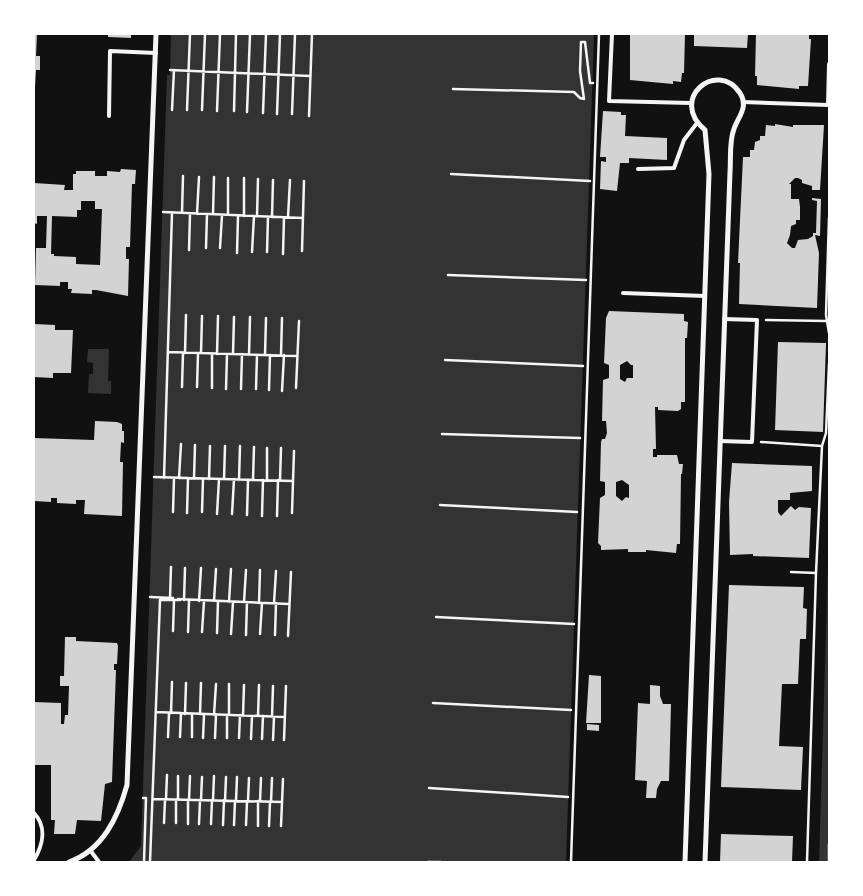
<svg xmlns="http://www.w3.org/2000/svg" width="863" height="896" font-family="'Varela Round',sans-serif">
<rect width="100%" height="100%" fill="#111"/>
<path fill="#333" d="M171,34H594L566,862H129L141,846L167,75H170Z
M88,349H109L108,381H111V394L88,393L89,374H93V363L87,362Z
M829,518V862H819L829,533Z"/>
<path fill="#d3d3d3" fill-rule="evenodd" d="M34,34H37L36,56H40V70H36L35,87Z
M108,34H131V38L108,37Z
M630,34H685L684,73H682L681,82L673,81V84L630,80Z
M694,34H748L747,48L694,46Z
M756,34H809V39H811L808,86H799V89L757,85V76H755Z
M603,111L621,112V115H626L625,136L667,138V160L629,158V163H620L617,191L600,189L601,161L606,162V157H600Z
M775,124L793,127V125H824L820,190H812V186L802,183V180L798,178H795L789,184H791V199H799L800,207V220H796V224L791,226L790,235L787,243L792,248H795L798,240L808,239L813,236V233H816L817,201L812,200V198L821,199L820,236L815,235L819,253L817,308L739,304L740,263H738L743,157H750V150H754L755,142L760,140V136H765L766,125L775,126Z
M121,169L136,170L135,184H132L130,247H126V259H129L128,296L96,290H92V294L71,293L72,289H68V282H60V286L35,285L36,248H46L47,216H37V224L34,223V183L65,185L64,190H73V174H76V171H95V176H107V171L120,172ZM81,201H95V209H102L100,265L76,264V257L54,256V254H51L52,216L77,217V210H81Z
M609,311L684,314V321L688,322L687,338H685V402H681V409L678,411L658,410V407H655L656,449H653V457H657V455H677L679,464H683L682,474H681L680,544H677L676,553L646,550V552H628V549L601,550V546L598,543L600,498L605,495V482L600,481L601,442L602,439H605L607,433L606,421H602L603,380L609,378V365L604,363L606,318ZM627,361L631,365H633V378H627L625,382L620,379V365ZM622,480L629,485V498L626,497L622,501L616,496V482Z
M34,324L55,325V330H73L71,373H53V378L34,377Z
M778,342L826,343L823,432L775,430Z
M95,421L117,422L122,424V431H124V443L121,442L120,462H123L122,516L84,514L85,500H76V504L57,503V498H51V502L34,501V438L94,440Z
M732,463L812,466V491L790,493V500H778V512L781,516L791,506L795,510L799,507L811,508L809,558L753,556V554L730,555L729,502Z
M729,585L804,587L803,608L807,609L806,639H800L798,684H782L779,746L803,747L801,790L721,787Z
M65,637H76V641L117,643L118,646L117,664H114V670H116L112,782L105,784L101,821L77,820L75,834H54L55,820H51V765H34V702L61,703V724H64L65,715H68L69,686H60V676H64Z
M589,675L601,676V723H586Z
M650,685L660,686V696L663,704H671L669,781H661L657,789L656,798H646L647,781L635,780L638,703L650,704Z
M587,724L599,725V731L587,730Z
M721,834L793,836L792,862H720Z"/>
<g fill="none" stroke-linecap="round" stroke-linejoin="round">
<path stroke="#f5f5f5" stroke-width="2.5" d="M170,70L310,76
M453,89L574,92L580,98L584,99L580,71L581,42H585L590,83H593
M172,110L174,70
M187,110L190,34
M202,110L205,34
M217,111L220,34
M234,111L236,34
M247,112L250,34
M263,113L266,34
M277,114L280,34
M292,114L295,34
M309,116L312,34
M451,174L590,181
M163,212L303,218
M182,213L183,176
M197,214L199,177
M213,214L214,177
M228,215V178
M244,216V178
M257,216L258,179
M272,217L273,180
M288,217L290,180
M829,218L826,315L829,333
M206,248L207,214
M220,248L222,215
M189,250L190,214
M302,251L304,181
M252,252L254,216
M267,252L268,217
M237,253L238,216
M283,254L284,218
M448,275L586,280
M766,320L827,321
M168,352L297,356
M185,353L186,315
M201,353L202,316
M217,354L218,316
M233,354L234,317
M249,355L250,317
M265,355L266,318
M281,355L282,318
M445,360L583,366
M182,387L183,353
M197,387L198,354
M212,388V354
M296,388L299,321
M226,389L227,354
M241,389L242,354
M256,389L257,355
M269,390L270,355
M282,391L284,355
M442,434L580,438
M761,442L822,446
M154,477L293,481
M164,478L172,213
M179,478L181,444
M194,478L195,445
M209,479L210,446
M224,479L225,446
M239,480L240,446
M253,480L254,447
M267,480V448
M280,480L281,448
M440,505L577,512
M173,512L174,478
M202,512L203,479
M187,513L188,478
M292,513L294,451
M217,514L219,479
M232,514L234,479
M247,515L248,480
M262,516L263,480
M277,516L278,480
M791,572L816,573L822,446L826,433L829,364
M150,597L173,598
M170,598L171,567
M178,599L289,604
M184,600L185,568
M199,601L201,568
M214,601L216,569
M229,602L231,569
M244,602L246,570
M259,603L260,570
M274,603L276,571
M436,617L574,624
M173,631L174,600
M188,632L189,601
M202,632L204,601
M217,633L218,601
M231,634L233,602
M260,634L262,603
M246,635L247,602
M275,635L276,603
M288,636L291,572
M433,703L571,710
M156,712L285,717
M171,713L172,682
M185,714L186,683
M200,714L201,683
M214,715L216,684
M229,715V684
M243,716L244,685
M258,716L259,685
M272,717L273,686
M168,737L169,713
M180,737L181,713
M192,737V714
M203,738L204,715
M215,738L216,715
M227,738V715
M239,738L240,715
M251,739L252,716
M262,739L263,716
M273,740L274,717
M284,740L286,686
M429,788L568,797
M143,798H146L144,862
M153,799L282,802
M166,799L167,775
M178,799V776
M189,800L190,776
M201,800L202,777
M213,800L214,776
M225,801L226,777
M236,801L237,777
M248,801L249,778
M260,801L261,778
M271,802L272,778
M164,823L165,800
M176,823V800
M188,824V800
M199,824L200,800
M211,824L212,800
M223,825L224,800
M234,825L235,801
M246,825L247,802
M258,826V801
M269,826L270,802
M281,826L283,779
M150,862L160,600H180
M428,862H441
M571,862L599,34
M807,862L816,573
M829,862V844"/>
<path stroke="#f5f5f5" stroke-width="4" d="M612,34L609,101L691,103
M743,102L828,105L829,64
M109,116L110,51L156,53
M638,169L674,168L684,140L697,123
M623,293L705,296
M720,441L752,442L757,320L724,319
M34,813C47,827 43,845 34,860
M90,850L99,862"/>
<path stroke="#f5f5f5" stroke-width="5" d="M69,862C103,850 118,817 127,785L156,34
M685,862L709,174L705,130C668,99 717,59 740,93C749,107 738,117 734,129C729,141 731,159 730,172L705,862"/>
</g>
<rect width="863" height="896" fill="none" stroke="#ffffff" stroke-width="70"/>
</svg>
